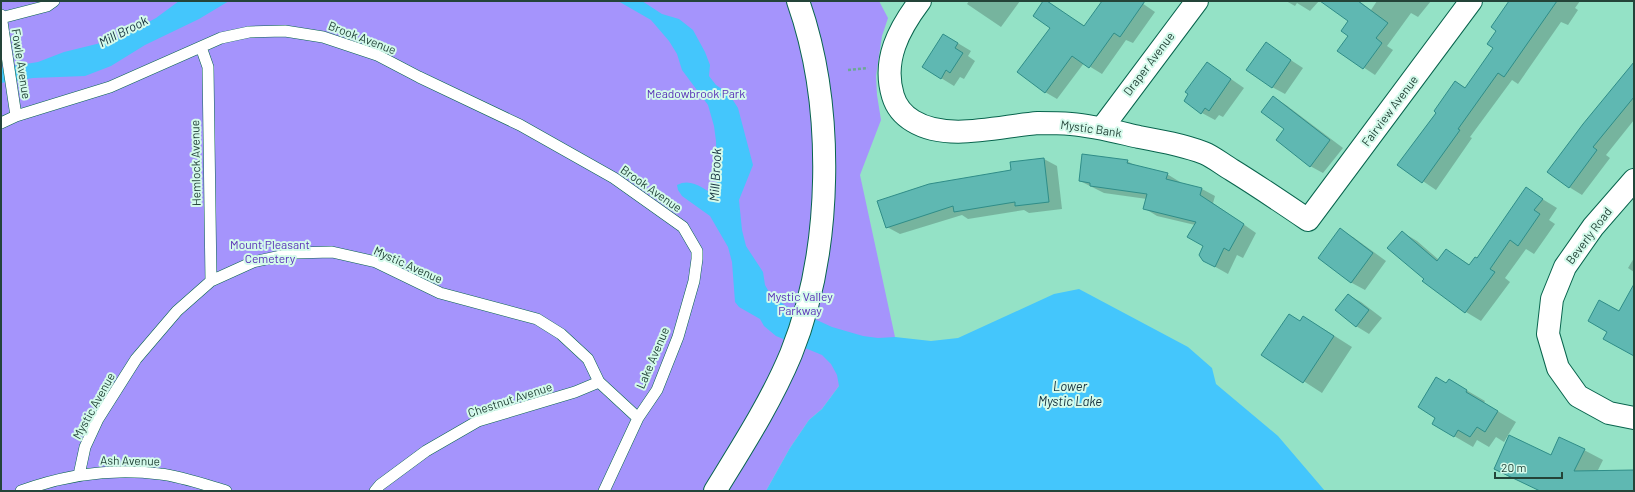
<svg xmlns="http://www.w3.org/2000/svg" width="1635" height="492" font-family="Barlow,sans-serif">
<rect width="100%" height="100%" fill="#94e2c6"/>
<path fill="#a594fc" d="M1,1H879L888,18L882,36L876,76L877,95L881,120L860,175L895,337L865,361L839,386L822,409L809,420L790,448L766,491H1Z"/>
<path fill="#44c6fc" d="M179,1H229L199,19L145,45L111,66L85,76L33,78L1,83V68L38,62L64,52L117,39L156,18Z
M618,1H642L662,14L679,19L693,30L705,52L710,65L709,76L716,85L729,94L738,108L753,165L739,200L742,230L746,246L763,272L765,285L769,292L776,299L786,306L832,327L863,336L878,338L895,337L931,341L958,338L1054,294L1079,289L1188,347L1212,368L1216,384L1278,436L1325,491H766L790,448L809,420L822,409L839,386L837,375L831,364L822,355L776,336L764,326L760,319L739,307L735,302L732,262L728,247L710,216L682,196L678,190L677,185C692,177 704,190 717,196L716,141L714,126L708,105L682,70L677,54L669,41L651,20Z"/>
<path fill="#0003" d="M969,1H1020L1001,27L967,4Z
M1044,1L1085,26L1104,1H1139L1155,12L1133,43L1126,40L1102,74L1084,63L1057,99L1045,92L1052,28Z
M1286,1H1319L1310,11L1297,3L1295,6Z
M1335,1H1359L1371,10L1377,1H1431L1418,17L1411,13L1387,46L1393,50L1375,75L1339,51L1350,36V21Z
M1511,1H1580L1575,8L1578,10L1568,25L1561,22L1518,84L1512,80L1470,137L1472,138L1436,190L1399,165L1437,112L1455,82L1466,88L1495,48L1497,31Z
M956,42L971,51L968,56L975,61L964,79L960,77L954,86L941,78Z
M1266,44L1303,68L1285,94L1272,87Z
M1208,63L1244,88L1223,117L1219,115L1215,120L1202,113Z
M1634,63V120L1606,155L1610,158L1582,195L1569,187Z
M1273,97L1286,105L1343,148L1323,173L1310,166L1286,129Z
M1044,159L1057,166L1062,209L1029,213L1024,210L968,219L962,215L900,234L887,227L1012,171Z
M1127,161L1138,167L1167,174L1180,182V183L1202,189L1215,196L1213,203L1256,233L1243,258L1237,255L1228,274L1203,260L1204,246L1195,225L1157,216L1144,208L1147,199L1104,193L1080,181Z
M1526,189L1557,208L1549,220L1555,224L1534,254L1526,249L1505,278L1510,282L1481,321L1466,312L1424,281L1425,279L1402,232L1417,241L1439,260L1446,250L1470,265L1477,259Z
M1340,230L1353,237L1386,261L1365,290L1352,283L1319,258Z
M1634,258V272L1628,268Z
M1348,295L1361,302L1382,318L1369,334L1356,326Z
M1322,328L1352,347L1322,393L1263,355Z
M1449,380L1485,401L1484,403L1516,422L1504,442L1496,437L1489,447L1477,440L1473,447L1454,436L1436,417Z
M1584,450L1603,460L1597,472L1634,471V491H1542L1513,477V479L1495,469Z"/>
<path fill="#5fb8b2" stroke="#2f8d88" d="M1043,1H1047L1084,26L1102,1H1145L1120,37L1114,33L1089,68L1072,56L1045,93L1017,72L1050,28L1033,16Z
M1320,1H1358L1388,23L1376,38L1382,43L1363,69L1337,51L1348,36L1341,31L1348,21Z
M1509,1H1557L1504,77L1498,73L1458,129L1460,130L1422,183L1397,165L1436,113L1434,111L1455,81L1465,88L1493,48L1487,44L1496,31L1491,27Z
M943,34L958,43L955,48L963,53L950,73L946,70L941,79L922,67Z
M1266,42L1291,60L1272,88L1246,70Z
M1207,62L1231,79L1209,111L1205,108L1201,114L1184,101L1188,94L1185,92Z
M1634,62V97L1593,147L1597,150L1569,188L1547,172L1583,124Z
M1273,96L1330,140L1310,167L1276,140L1284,129L1261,112Z
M1082,154L1128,160L1127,163L1168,173L1166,179L1202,188L1200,195L1244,224L1229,251L1224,248L1215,267L1203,261L1199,255L1203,246L1187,237L1196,222L1143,209L1147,194L1090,186V183L1079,181Z
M1044,158L1049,202L1015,206V202L954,212L953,206L886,228L877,201L929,184L1011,170L1010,162Z
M1526,187L1543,199L1534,210L1540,214L1518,246L1510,240L1490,269L1495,272L1465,313L1422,281L1424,279L1387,248L1402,231L1437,261L1446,249L1469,265L1475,257L1477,258Z
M1340,228L1373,253L1351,283L1318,258Z
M1634,284V356L1603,339L1607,332L1588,321L1599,300L1619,311Z
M1348,294L1369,310L1356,327L1335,310Z
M1289,314L1300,321L1303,316L1334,336L1303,383L1261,355Z
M1436,377L1446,383L1449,379L1467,390L1466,392L1498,411L1485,432L1477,427L1470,437L1458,430L1454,437L1432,424L1435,418L1418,407Z
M1509,435L1551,455L1559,437L1585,449L1574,471L1634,470V491H1540L1494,469Z"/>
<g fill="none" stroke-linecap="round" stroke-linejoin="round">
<g stroke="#08644d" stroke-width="12">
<path id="lane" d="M1,15L16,116
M1,18L47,6L54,1
M201,47L208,67L211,281
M1,123L16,116L110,87L221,38L249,32L285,31L323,37L377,55L419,77L520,125L614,178L683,227L697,251V259L694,281L678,337L657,390L638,418L604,491
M79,475L85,447L98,419L136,359L177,311L211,281L253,262L294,253L332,252L376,262L440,293L537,319L561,334L588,359L599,382L638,418
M21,491C65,475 113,468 160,474C180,476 206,485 226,491
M375,491L380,485L426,451L478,421L575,392L599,382"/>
</g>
<g stroke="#08644d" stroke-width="24">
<path id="street" d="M920,1C899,29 882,60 893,96C896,106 903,115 913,121C947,142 1000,126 1038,123C1049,123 1060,123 1071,124C1095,126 1117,132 1139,137C1161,141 1183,145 1204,153C1214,157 1223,165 1232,170C1258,186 1283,203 1308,220L1471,1
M1102,128L1197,1
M1634,180L1593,227L1565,267L1552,299L1548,334L1558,368L1578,396L1609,413L1634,418"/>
</g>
<g stroke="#08644d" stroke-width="24">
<path id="secondary" d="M715,491C742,447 771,402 791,354C833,250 835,106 798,1"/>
</g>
<path stroke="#6ca994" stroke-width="2.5" stroke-dasharray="3 2" stroke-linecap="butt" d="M848,70L868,68"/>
<use href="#lane" stroke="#fff" stroke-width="11"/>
<use href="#street" stroke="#fff" stroke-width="22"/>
<use href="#secondary" stroke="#fff" stroke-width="22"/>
</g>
<g text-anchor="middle" stroke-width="4" stroke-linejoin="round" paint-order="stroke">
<g font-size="12" fill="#244439" stroke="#d4faeb">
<text transform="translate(362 38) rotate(21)" y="4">Brook Avenue</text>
<text transform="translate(21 64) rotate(81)" y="4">Fowle Avenue</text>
<text transform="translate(1149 64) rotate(-53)" y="4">Draper Avenue</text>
<text transform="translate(1390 111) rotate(-53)" y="4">Fairview Avenue</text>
<text transform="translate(1091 129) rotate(8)" y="4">Mystic Bank</text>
<text transform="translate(196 163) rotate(-91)" y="4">Hemlock Avenue</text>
<text transform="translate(651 189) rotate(35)" y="4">Brook Avenue</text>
<text transform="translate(1589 236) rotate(-53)" y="4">Beverly Road</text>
<text transform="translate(408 265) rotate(24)" y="4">Mystic Avenue</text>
<text transform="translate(653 358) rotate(-67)" y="4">Lake Avenue</text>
<text transform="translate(510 400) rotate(-18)" y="4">Chestnut Avenue</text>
<text transform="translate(94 406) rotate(-61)" y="4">Mystic Avenue</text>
<text transform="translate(130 461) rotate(1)" y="4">Ash Avenue</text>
</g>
<g font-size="12" fill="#582fb6" stroke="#d4faeb">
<text x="696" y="98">Meadowbrook Park</text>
<text x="270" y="249">Mount Pleasant<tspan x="270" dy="14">Cemetery</tspan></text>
<text x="800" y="301">Mystic Valley<tspan x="800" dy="14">Parkway</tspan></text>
</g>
<g font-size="13" font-style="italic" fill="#16303d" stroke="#d4faeb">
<text transform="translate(123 31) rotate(-27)" y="5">Mill Brook</text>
<text transform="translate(715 175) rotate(-87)" y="5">Mill Brook</text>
<text x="1070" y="391">Lower<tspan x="1070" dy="15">Mystic Lake</tspan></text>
</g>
</g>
<rect width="1635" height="492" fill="none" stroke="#244439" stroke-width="4"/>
<path d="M1495 472v6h67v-6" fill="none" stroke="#244439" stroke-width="2"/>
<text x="1501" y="472" font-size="12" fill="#244439" stroke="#d4faeb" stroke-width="3" paint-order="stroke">20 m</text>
</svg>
